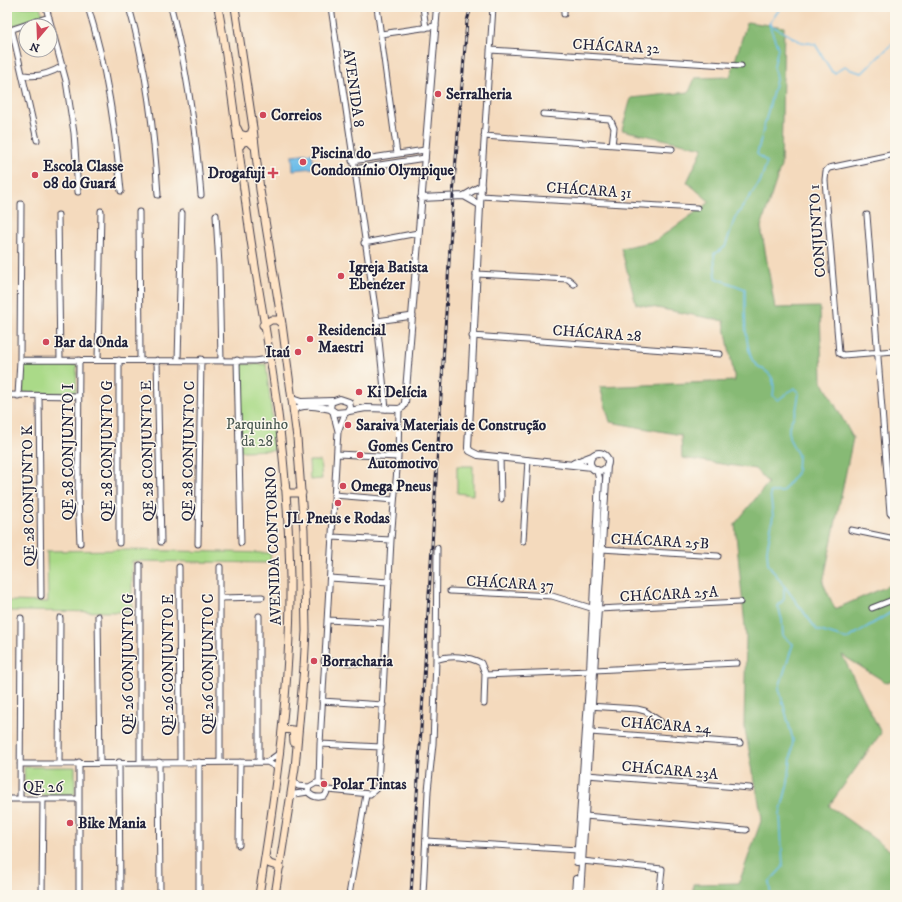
<svg xmlns="http://www.w3.org/2000/svg" width="902" height="902" font-family="'IM FELL DW Pica',serif">
<rect width="100%" height="100%" fill="#fbf7ec"/>
<filter id="ink" filterUnits="userSpaceOnUse"><feTurbulence type="fractalNoise" baseFrequency=".025" numOctaves="2"/><feDisplacementMap in="SourceGraphic" scale="8" xChannelSelector="R" yChannelSelector="G"/><feConvolveMatrix kernelMatrix="1 2 1 2 8 2 1 2 1" color-interpolation-filters="sRGB"/></filter>
<filter id="wash" filterUnits="userSpaceOnUse"><feTurbulence type="fractalNoise" baseFrequency=".012" numOctaves="4" result="noise"/><feDisplacementMap in="SourceGraphic" scale="16" xChannelSelector="R" yChannelSelector="G"/><feGaussianBlur stdDeviation="0.9" result="paint"/><feColorMatrix in="noise" values="0 0 0 0 0 0 0 0 0 0 0 0 0 0 0 0 0 1.4 0 .05"/><feComposite in="paint" operator="in"/></filter>
<g filter="url(#wash)">
<rect width="100%" height="100%" fill="#f4dabd"/>
<path fill="#aada88" stroke="#667e62" d="M7,7H40L43,15L7,28Z
M23,362L77,365L76,393H23Z
M239,364H266L276,450L240,451Z
M309,461H320L322,479L310,480Z
M457,466H473V495L457,493Z
M126,550L270,553L271,563L132,561V612L7,611V601L48,602L47,551Z
M24,767H75V794L25,796Z"/>
<path fill="#87ba74" stroke="#546e58" d="M747,22L784,27L781,166L761,227L775,308L820,307L822,381L853,438L823,583L835,609L895,583V680L887,683L842,655L881,733L829,806L895,854V895H693V884L739,883L762,818L744,725L746,637L735,524L768,483L755,469L682,458L681,435L610,422L600,387L735,381L724,321L636,304L621,248L655,241L710,202L687,182L703,148L622,130L631,98L689,92L695,78L730,77Z"/>
<path fill="#6ebee9" stroke="#487092" d="M312,153L314,168L293,170L292,155Z"/>
<g fill="none" stroke-linecap="round" stroke-linejoin="round">
<path stroke="#6ebee9" stroke-width="1.5" d="M781,7L769,24L778,48L774,66L776,80L757,154L767,162L760,182L735,218L725,247L714,254L716,278L745,289C745,309 744,337 751,357C757,374 778,365 773,396L778,400L794,388L799,393L796,411L789,426V438L798,455L797,473L782,492H770L773,516L767,550L768,564L817,630L847,639L895,610
M769,24L801,42L815,44L832,72L835,73L845,66L851,70L862,73L895,41
M771,895L769,882L783,867L780,814L788,783L793,740L779,688L793,644L783,636L782,620L778,606L784,599V588"/>
</g>
</g>
<g filter="url(#ink)">
<g fill="none" stroke-linecap="round" stroke-linejoin="round">
<g stroke="#423e4e" stroke-width="7">
<path id="minor" d="M46,7L66,81L74,133L78,192
M88,7C107,67 115,128 121,191
M129,7C147,69 154,131 158,195
M171,7C187,69 196,132 201,195
M331,7L377,321L386,409
M377,7L397,154
M423,7L426,28
M564,14V7
M12,30L37,140
M7,31L49,17
M381,34L436,26
M490,50L741,66
M24,75C38,78 51,73 63,66
M543,114L610,119L614,128L612,145
M484,136L672,149
M895,154L829,168L826,171L825,180L839,353L843,355L895,351
M352,161L425,150
M354,169L425,158
M481,186L493,7
M480,196L697,208
M139,212L140,359
M58,215L60,360
M216,215L219,265L221,360
M867,215L890,513
M364,243L418,233
M476,274L568,279L574,284
M377,321L413,316
M472,336L720,354
M20,360L255,361L269,359
M79,360L78,496L80,543
M98,360L101,211
M157,360L161,542
M178,360L182,213
M237,360L241,543
M7,395L79,396
M18,396L20,360L21,204
M39,396L41,596
M333,412L338,431
M337,454L398,457
M500,457L501,499
M334,495L394,500
M851,530L895,539
M332,537L391,540
M523,541L528,460
M119,543V360
M198,544L201,359
M601,549L718,556
M179,567L180,762
M330,578L389,582
M450,591L552,596L591,608
M221,598L262,597
M872,608L895,599
M598,609L740,602
M98,616L100,762
M259,616V762
M327,620L386,623
M436,660C449,655 469,656 481,663L485,673L484,704
M324,661L385,665
M594,670L737,663
M485,675L590,671
M322,701L383,705
M588,706L637,709L645,711L661,722
M590,732L740,743
M320,744L381,747
M79,762V895
M119,762L120,895
M140,762V565
M159,762L160,895
M199,762V895
M220,762V567
M267,762L280,753
M59,763L60,618
M20,764L267,762L278,768
M587,775L750,788
M293,780L298,786L309,787
M319,783L320,744L337,447L338,432L345,413
M328,790L370,794L378,787L391,540L398,457L399,409
M7,799H79
M20,799L21,618
M290,799L295,794L308,792C313,798 319,798 325,796L328,790L323,784L316,783L309,787L308,792
M585,816L746,830
M426,841L578,850
M239,845L240,762
M582,861L662,869L660,888
M42,895L43,799
M349,895L366,794
M423,895L428,791L433,744L436,660L437,548"/>
</g>
<g stroke="#423e4e" stroke-width="8">
<path id="tertiary" d="M481,186L468,448L470,451L478,455L592,467
M464,196L480,205
M421,198L464,196L481,186
M292,399L301,402L332,401
M340,399L349,402L350,407L347,412L336,413L330,409L331,402Z
M293,411C302,402 319,407 330,409
M349,411L366,408L399,409L403,407L405,403L437,7
M590 462a9 9 0 1 1 18 0a9 9 0 1 1-18 0Z
M574,463L592,456
M577,862L590,671L599,478L597,470
M575,895L576,879
M580,895L607,465"/>
</g>
<g stroke="#423e4e" stroke-width="9">
<path id="secondary" d="M218,7C232,82 239,158 250,234C258,289 269,344 276,398C284,457 289,518 290,578C291,684 276,790 259,895
M235,7L253,128L260,190L282,324L297,438L304,531L306,631L304,667L295,768L275,895
M237,128L240,134L246,136L251,134L253,128
M240,146L243,142L249,141L255,147
M263,325L271,320H277L282,324
M285,488L288,493H302
M283,729L293,730L294,742
M265,859L270,864L280,867"/>
</g>
<use href="#minor" stroke="#fff" stroke-width="5"/>
<use href="#tertiary" stroke="#fff" stroke-width="6"/>
<use href="#secondary" stroke="#ffe4c6" stroke-width="7"/>
<g stroke="#22223b" stroke-width="3">
<path id="rail" d="M411,895L453,196L467,21L471,7"/>
</g>
<use href="#rail" stroke="#fbf7ec" stroke-width="1.5" stroke-dasharray="4.5" stroke-linecap="butt"/>
</g>
</g>
<g fill="#d1495b" stroke="#fbf7ec" stroke-width="1.5">
<circle cx="438" cy="94" r="4"/>
<circle cx="263" cy="115" r="4"/>
<circle cx="303" cy="162" r="4"/>
<path d="M271 167h4v4h4v4h-4v4h-4v-4h-4v-4h4z"/>
<circle cx="35" cy="175" r="4"/>
<circle cx="341" cy="276" r="4"/>
<circle cx="310" cy="339" r="4"/>
<circle cx="46" cy="342" r="4"/>
<circle cx="298" cy="352" r="4"/>
<circle cx="359" cy="392" r="4"/>
<circle cx="348" cy="425" r="4"/>
<circle cx="360" cy="455" r="4"/>
<circle cx="343" cy="486" r="4"/>
<circle cx="338" cy="503" r="4"/>
<circle cx="314" cy="661" r="4"/>
<circle cx="324" cy="784" r="4"/>
<circle cx="70" cy="823" r="4"/>
</g>
<g text-anchor="middle" stroke-width="3" stroke-linejoin="round" paint-order="stroke">
<g font-size="15" fill="#22223b" stroke="#fbf7ec">
<text transform="translate(616 46) rotate(3)" y="5">CHÁCARA 32</text>
<text transform="translate(354 88) rotate(82)" y="5">AVENIDA 8</text>
<text transform="translate(589 190) rotate(4)" y="5">CHÁCARA 31</text>
<text transform="translate(817 231) rotate(-94)" y="5">CONJUNTO 1</text>
<text transform="translate(597 333) rotate(4)" y="5">CHÁCARA 28</text>
<text transform="translate(107 451) rotate(-90)" y="5">QE 28 CONJUNTO G</text>
<text transform="translate(147 451) rotate(-91)" y="5">QE 28 CONJUNTO E</text>
<text transform="translate(188 451) rotate(-89)" y="5">QE 28 CONJUNTO C</text>
<text transform="translate(68 452) rotate(-90)" y="5">QE 28 CONJUNTO I</text>
<text transform="translate(28 496) rotate(-91)" y="5">QE 28 CONJUNTO K</text>
<text transform="translate(660 541) rotate(3)" y="5">CHÁCARA 25B</text>
<text transform="translate(273 546) rotate(-92)" y="5">AVENIDA CONTORNO</text>
<text transform="translate(510 583) rotate(3)" y="5">CHÁCARA 37</text>
<text transform="translate(669 594) rotate(-3)" y="5">CHÁCARA 25A</text>
<text transform="translate(128 664) rotate(-90)" y="5">QE 26 CONJUNTO G</text>
<text transform="translate(208 664) rotate(-90)" y="5">QE 26 CONJUNTO C</text>
<text transform="translate(168 665) rotate(-90)" y="5">QE 26 CONJUNTO E</text>
<text transform="translate(666 725) rotate(4)" y="5">CHÁCARA 24</text>
<text transform="translate(670 770) rotate(5)" y="5">CHÁCARA 23A</text>
<text x="43" y="792">QE 26</text>
</g>
<g font-size="15" font-weight="bold" fill="#22223b" stroke="#fbf7ec" text-anchor="start">
<text x="446" y="99">Serralheria</text>
<text x="271" y="120">Correios</text>
<text x="311" y="158">Piscina do<tspan x="311" dy="17">Condomínio Olympique</tspan></text>
<text x="43" y="171">Escola Classe<tspan x="43" dy="17">08 do Guará</tspan></text>
<text x="265" y="178" text-anchor="end">Drogafuji</text>
<text x="349" y="272">Igreja Batista<tspan x="349" dy="17">Ebenézer</tspan></text>
<text x="318" y="335">Residencial<tspan x="318" dy="17">Maestri</tspan></text>
<text x="54" y="347">Bar da Onda</text>
<text x="290" y="357" text-anchor="end">Itaú</text>
<text x="367" y="397">Ki Delícia</text>
<text x="356" y="430">Saraiva Materiais de Construção</text>
<text x="368" y="451">Gomes Centro<tspan x="368" dy="17">Automotivo</tspan></text>
<text x="351" y="491">Omega Pneus</text>
<text x="338" y="523" text-anchor="middle">JL Pneus e Rodas</text>
<text x="322" y="666">Borracharia</text>
<text x="332" y="789">Polar Tintas</text>
<text x="78" y="828">Bike Mania</text>
</g>
<g font-size="15" fill="#4b5952" stroke="#fbf7ec">
<text x="257" y="429">Parquinho<tspan x="257" dy="17">da 28</tspan></text>
</g>
</g>
<rect width="902" height="902" fill="none" stroke="#fbf7ec" stroke-width="24"/>
<g transform="translate(38 38) rotate(199)"><circle r="19" fill="#fbf7ec" stroke="#a4a2a5"/>
<path d="M0-3L7 15L0 10L-7 15Z" fill="#d1495b"/>
<text y="-6" font-size="11" font-weight="bold" text-anchor="middle" fill="#22223b">N</text>
</g>
</svg>
